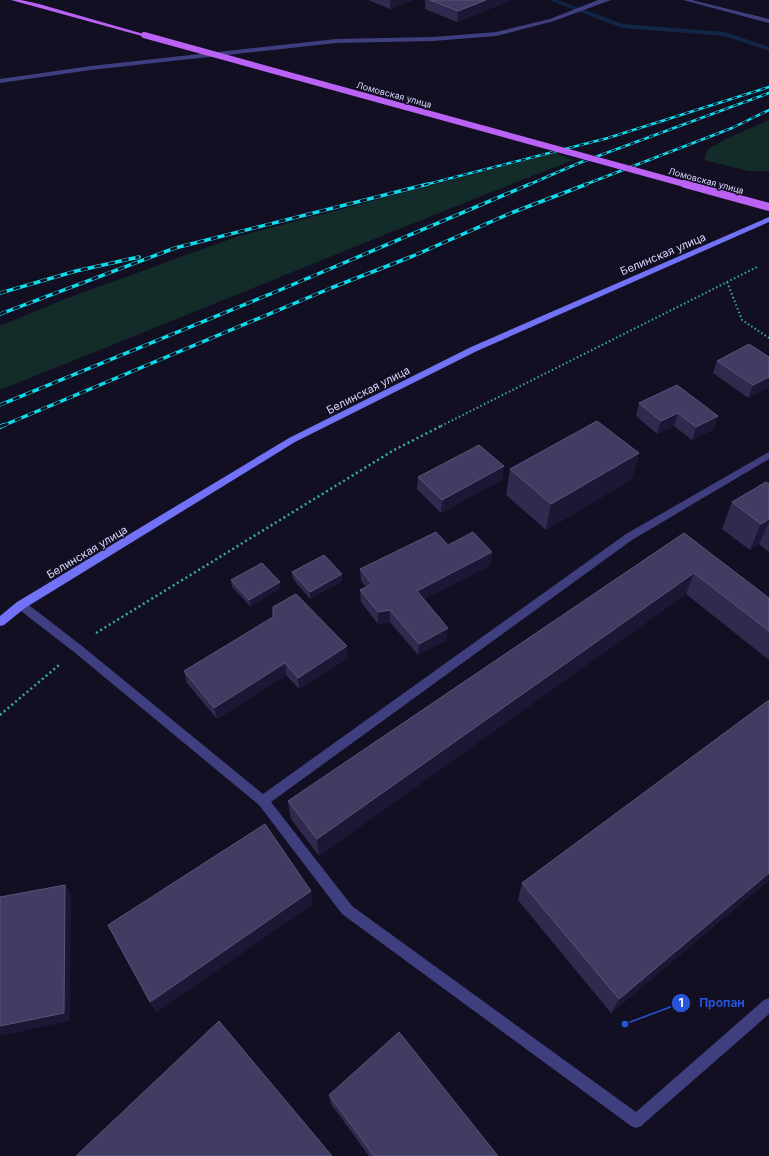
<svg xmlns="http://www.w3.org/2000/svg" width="769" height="1156" font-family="Inter,sans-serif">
<rect width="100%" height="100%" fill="#120f22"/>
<path fill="#132c2a" d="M769,120V171H749L704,160L708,149L730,137Z
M553,152L573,160C381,235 191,314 0,390V326L65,299L236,237L546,155Z"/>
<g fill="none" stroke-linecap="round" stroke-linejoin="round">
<path fill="#112645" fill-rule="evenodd" d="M549,0H557L623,24L725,32L769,47V51L724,36L622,28Z"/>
<path stroke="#37ada3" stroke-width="2" stroke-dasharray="1.5 2.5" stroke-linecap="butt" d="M727,282L742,320L769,338
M441,426L757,267"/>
<path stroke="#37ada3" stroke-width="2.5" stroke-dasharray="2 3" stroke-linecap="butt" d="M96,633L394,450L443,425
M0,715L59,665"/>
<path fill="#3f3e7e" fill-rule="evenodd" d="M769,452V459L632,540L271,802L352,906L636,1112L764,1000L769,998V1014L641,1126L636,1128L631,1126L342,914L259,805L74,652L17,608L16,605L17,602H25L82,646L263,794L626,534Z"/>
<path fill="#3f3e7e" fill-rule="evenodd" d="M598,0H611L554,21L496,36L433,41L336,43L91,70L0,83V79L91,66L336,39L433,37L496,32L550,19Z
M683,0H692L769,19V23Z"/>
<path fill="#7172f5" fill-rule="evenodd" d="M769,217V222L477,351L295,442L25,608L4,625L0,626V616L17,602L289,438L471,347Z"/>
<path fill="#ba62f4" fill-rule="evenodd" d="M11,0H21L39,4L147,35L142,36Z"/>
<g stroke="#10dbeb" stroke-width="2.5">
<path id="rail-far2" d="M424,185L608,138L769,87
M528,185L579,163L769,93
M584,185L732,128L769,110"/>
</g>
<g stroke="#10dbeb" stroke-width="3.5">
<path id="rail-far1" d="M0,293L76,271L139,257
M0,314L175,248L428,184
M0,405L280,290L530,184
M2,426L331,288L413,256L511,213L587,184"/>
</g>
<g stroke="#10dbeb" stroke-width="4.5">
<path id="rail" d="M0,427L4,425"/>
</g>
<use href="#rail-far2" stroke="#120f22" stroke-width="1.5" stroke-dasharray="5" stroke-linecap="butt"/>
<use href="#rail-far1" stroke="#120f22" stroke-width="2.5" stroke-dasharray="7" stroke-linecap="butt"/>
<use href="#rail" stroke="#120f22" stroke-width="3" stroke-dasharray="9" stroke-linecap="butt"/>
<path stroke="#ba62f4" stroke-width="6" d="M144,35L688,185"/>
<path stroke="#ba62f4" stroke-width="8" d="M685,184L769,207"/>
</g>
<path fill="#302a4f" d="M368,0H413L390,9Z
M425,0H511L457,22L425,9Z
M769,357V387L748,398L713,373L717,361Z
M639,403L718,416L714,429L692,440L674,426L657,434L636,416Z
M639,453L632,479L546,530L506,495L510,469Z
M418,477L503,479L441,513L417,489Z
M769,484V552L759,544L750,550L722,529L732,502Z
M684,533L769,598V660L686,594L319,856L291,819L288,801Z
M491,565L424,599L447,640L418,655L390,622L378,624L361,602L360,590L366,587L361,581L360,569Z
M292,572L342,574V581L310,599L293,579Z
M231,580L280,582V589L250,606L232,587Z
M348,658L299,689L286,675L217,719L187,683L184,671Z
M769,880L611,1013L518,900L522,883Z
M329,1095L498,1156H369L331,1104Z"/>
<path fill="#1c1735" d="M390,0H413L390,9Z
M486,0H511L457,22L458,11Z
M769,377V387L748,398L753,385Z
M678,413L674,426L657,434L661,421Z
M718,416L714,429L692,440L696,427Z
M639,453L632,479L546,530L551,504Z
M504,466L503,479L441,513L442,500Z
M769,519V522L759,544L750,550L761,524Z
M492,552L491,565L416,603L417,591Z
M694,573L686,594L319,856L317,839Z
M342,574V581L310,599V592Z
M280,582V589L250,606L249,600Z
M390,610V622L378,624V612Z
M448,628L447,640L418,655L419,644Z
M347,646L348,658L299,689L298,678Z
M285,663L286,675L217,719L214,708Z
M769,873V880L611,1013L619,999Z
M65,885L71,894L70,1021L0,1036V1026Z
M311,891L313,904L156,1013L150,1002Z"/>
<path fill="#423c62" stroke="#59547a" d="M430,0H486L458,11Z
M749,344L769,357V377L753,385L717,361Z
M677,385L718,416L696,427L678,413L661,421L639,403Z
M597,421L639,453L551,504L510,469Z
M479,445L504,466L442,500L418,477Z
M766,482L769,484V519L761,524L732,502Z
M436,532L448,545L473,532L492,552L417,591L448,628L419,644L390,610L378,612L360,590L372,584L360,569Z
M684,533L769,598V631L694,573L317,839L288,801Z
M324,555L342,574L310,592L292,572Z
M262,563L280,582L249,600L231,580Z
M296,594L347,646L298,678L285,663L214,708L184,671L273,617V607Z
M769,700V873L619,999L522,883Z
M265,824L311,891L150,1002L108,925Z
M65,885L64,1013L0,1026V897Z
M219,1021L332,1156H76Z
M399,1032L498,1156H374L329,1095Z"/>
<g text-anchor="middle" stroke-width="3" stroke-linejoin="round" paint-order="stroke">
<g font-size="9" fill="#d7d4fc" stroke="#120f22">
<text transform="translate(394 95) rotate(15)" y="3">Ломовская улица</text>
<text transform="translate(706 181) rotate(15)" y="3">Ломовская улица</text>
</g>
<g font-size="11" fill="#d7d4fc" stroke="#120f22">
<text transform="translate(663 254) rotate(-23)" y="4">Белинская улица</text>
<text transform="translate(368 390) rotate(-27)" y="4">Белинская улица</text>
<text transform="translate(87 552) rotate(-31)" y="4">Белинская улица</text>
</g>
</g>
<path fill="none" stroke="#2655da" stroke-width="1.5" d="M625 1024L681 1003"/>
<g fill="#2655da" stroke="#120f22" stroke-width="1.5">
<circle cx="625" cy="1024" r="4"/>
<circle cx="681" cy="1003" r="10"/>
</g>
<g font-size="12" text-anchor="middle" font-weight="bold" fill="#fff">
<text x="681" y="1007">1</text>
</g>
<g font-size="12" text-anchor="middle" font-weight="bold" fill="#2655da" stroke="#120f22" stroke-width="3" stroke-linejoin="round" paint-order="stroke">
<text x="722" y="1007">Пропан</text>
</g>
</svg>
